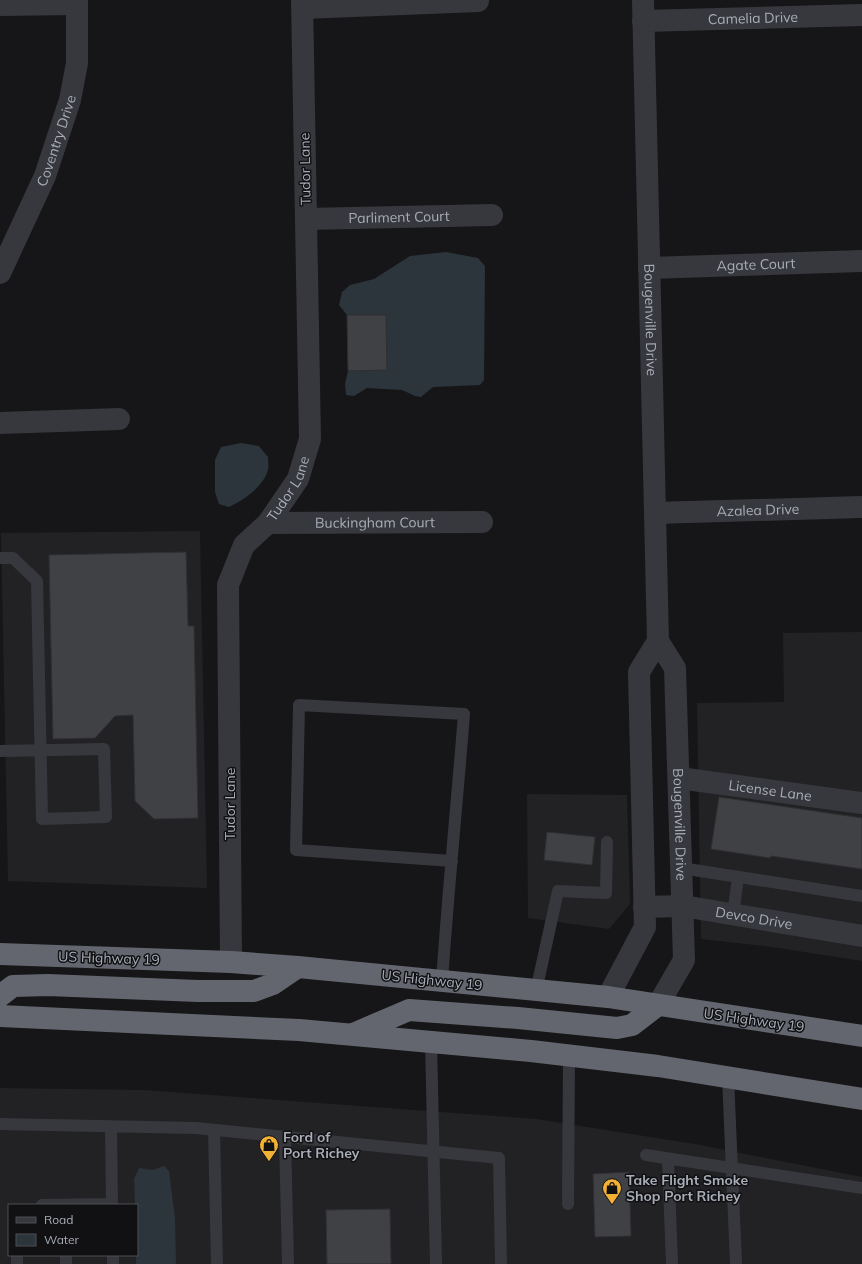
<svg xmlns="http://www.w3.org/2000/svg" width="862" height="1264" font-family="Mulish,sans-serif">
<rect width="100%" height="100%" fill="#161618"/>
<path fill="#222225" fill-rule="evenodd" d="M200,531L207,888L8,881L1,533Z
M862,632V961L772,947L701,939L697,703L784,702L783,633Z
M527,794L627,795L630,904L609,929L528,918Z
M0,1088L144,1090L536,1119L695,1144L862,1177V1264H0ZM9,1205H137V1255H9Z"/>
<path fill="#2c353c" d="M446,252L478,258L485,266L484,380L480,385L433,387L421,397L415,396L402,390L367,388L354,396L346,395L345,384L348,371L387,370L386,315H347L339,305L342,292L350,285L374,279L410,256Z
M241,443L259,446L268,457C268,461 269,466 268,470C263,487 244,500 229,507L219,504L215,492V460L221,447Z
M164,1166L169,1171L175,1218L176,1264H136L137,1205H135L134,1179L139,1168L153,1170Z"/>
<path fill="#404145" stroke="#303034" d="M347,315H386L387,370L348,371Z
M186,552L188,626H194L198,818L154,819L135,801L133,715L115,716L95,738L53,739L49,555Z
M719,797L862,818V869L771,856L770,858L711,849Z
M547,832L595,837L592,865L544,860Z
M629,1172L631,1236L595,1237L593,1174Z
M390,1209L391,1264H327L326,1210Z"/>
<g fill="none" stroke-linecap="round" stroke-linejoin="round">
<path stroke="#37383d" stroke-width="12" d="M0,558H13L37,581L42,819L106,817L104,749L0,751
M681,868L862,896
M733,915L738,877
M442,981C448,892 457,803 464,714L299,705L296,850L452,861
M536,991L558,891L606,893L607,842
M431,1042L436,1264
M728,1077L736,1264
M0,1124L196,1128L499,1158L501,1264
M111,1126L112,1205
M214,1130L217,1264
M285,1137L288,1264
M646,1155L862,1188
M668,1159L672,1264
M568,1204L569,1055
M42,1205L112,1204
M17,1255V1264
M66,1255V1264
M113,1255V1264"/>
<g stroke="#37383d" stroke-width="22">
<path id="s1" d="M643,0L658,641"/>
<path d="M0,5L77,4"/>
<path d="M303,8L478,1"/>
<path id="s2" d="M643,21L862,15"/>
<path id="s3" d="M306,219L492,215"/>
<path id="s4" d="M649,268L862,261"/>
<path id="s5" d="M0,273L45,176L70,100L77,63V0"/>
<path d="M0,423L119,419"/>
<path id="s6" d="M655,513L862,507"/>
<path id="s7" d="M268,523L482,522"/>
<path id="s8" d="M679,778L862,803"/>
<path id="s9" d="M644,907L683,906L862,936"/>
<path id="s10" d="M231,962L228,585L244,545L268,523L298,479L310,439L302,0"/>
<path id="s11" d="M608,997L645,927L639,672L658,641L675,668L684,960L658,1005"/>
</g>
<path stroke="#63666e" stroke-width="22" d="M0,954L231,962L298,967L608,997L862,1036
M0,996L13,986L48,985L198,991H254L273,984L298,967
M0,1016L299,1030L531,1051L658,1066L862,1099
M353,1034L409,1010L518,1018L617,1028L632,1025L658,1005"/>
</g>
<defs>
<g id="shop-pin" transform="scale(1)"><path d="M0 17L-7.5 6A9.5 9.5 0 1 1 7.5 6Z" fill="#f2b134" stroke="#111113"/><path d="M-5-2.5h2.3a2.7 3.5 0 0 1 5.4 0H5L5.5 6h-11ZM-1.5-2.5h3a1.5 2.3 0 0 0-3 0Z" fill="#111"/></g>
</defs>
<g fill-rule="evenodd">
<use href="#shop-pin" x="269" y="1145"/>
<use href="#shop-pin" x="612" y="1188"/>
</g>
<g text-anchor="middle" stroke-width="3" stroke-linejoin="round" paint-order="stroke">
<g font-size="14" fill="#a8adb8" stroke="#111113">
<text dy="5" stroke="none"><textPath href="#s2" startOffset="110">Camelia Drive</textPath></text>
<text dy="5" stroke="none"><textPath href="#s5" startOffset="144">Coventry Drive</textPath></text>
<text transform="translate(305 169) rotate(-91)" y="5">Tudor Lane</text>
<text dy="5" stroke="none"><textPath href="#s3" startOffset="93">Parliment Court</textPath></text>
<text dy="5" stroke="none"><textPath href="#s4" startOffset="107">Agate Court</textPath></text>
<text dy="5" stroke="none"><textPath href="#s1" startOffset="320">Bougenville Drive</textPath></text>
<text dy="5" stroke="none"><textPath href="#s10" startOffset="493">Tudor Lane</textPath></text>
<text dy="5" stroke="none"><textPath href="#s6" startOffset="103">Azalea Drive</textPath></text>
<text dy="5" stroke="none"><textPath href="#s7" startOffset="107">Buckingham Court</textPath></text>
<text dy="5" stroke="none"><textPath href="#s8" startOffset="92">License Lane</textPath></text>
<text transform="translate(230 804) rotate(-90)" y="5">Tudor Lane</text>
<text dy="5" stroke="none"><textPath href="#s11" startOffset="559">Bougenville Drive</textPath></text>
<text dy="5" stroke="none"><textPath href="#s9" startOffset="111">Devco Drive</textPath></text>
<text transform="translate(109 958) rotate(2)" y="5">US Highway 19</text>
<text transform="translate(432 980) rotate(6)" y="5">US Highway 19</text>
<text transform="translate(754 1020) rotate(8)" y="5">US Highway 19</text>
</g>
<g font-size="14" font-weight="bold" fill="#a8adb8" stroke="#111113" text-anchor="start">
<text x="283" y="1142">Ford of<tspan x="283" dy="16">Port Richey</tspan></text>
<text x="626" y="1185">Take Flight Smoke<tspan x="626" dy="16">Shop Port Richey</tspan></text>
</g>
</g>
<rect x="8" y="1204" width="130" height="52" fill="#111113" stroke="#4d4f55"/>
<rect x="16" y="1217" width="20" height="6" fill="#37383d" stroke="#4d4f55"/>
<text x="44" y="1224" font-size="12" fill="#a8adb8">Road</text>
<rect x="16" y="1234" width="20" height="12" fill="#2c353c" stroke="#4d4f55"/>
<text x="44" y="1244" font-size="12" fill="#a8adb8">Water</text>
</svg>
